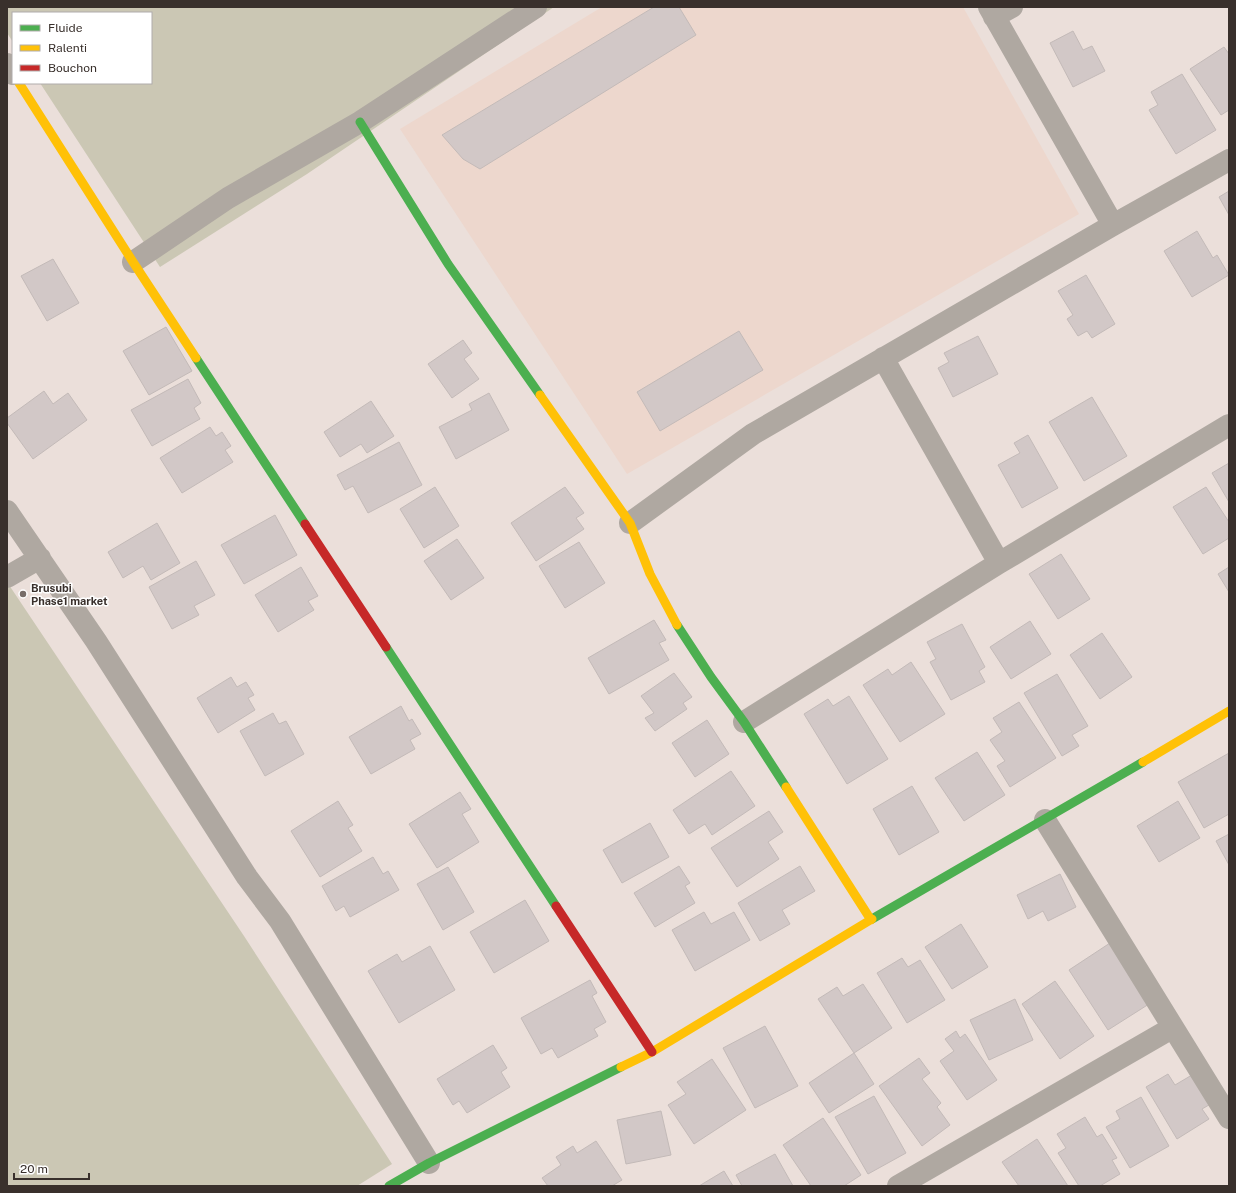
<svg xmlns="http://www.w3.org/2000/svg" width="1236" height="1193" font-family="'Public Sans',sans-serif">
<rect width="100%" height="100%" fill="#ebdfda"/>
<path fill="#edd7cd" d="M602,7H963L1079,214L627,474L400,129Z"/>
<path fill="#cbc7b4" d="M7,7H554L307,174L160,267L40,83H151V13H13V42L7,33Z
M7,582L244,936L392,1164L357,1186H7Z"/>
<path fill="#d2c8c7" stroke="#c3bab8" d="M654,7H679L696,35L480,169L463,159L442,135Z
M1073,31L1083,50L1092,46L1105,71L1073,87L1050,43Z
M1224,47L1229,54V110L1221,115L1190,69Z
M1182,74L1216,130L1176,154L1149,110L1158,105L1151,92Z
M1229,191V215L1219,197Z
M1197,231L1213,258L1217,255L1229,275L1192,297L1164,251Z
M53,259L79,303L47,321L21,276Z
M1086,275L1115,324L1092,338L1087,331L1078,336L1067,319L1073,315L1058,291Z
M166,327L192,371L149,395L123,351Z
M739,331L763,370L660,431L637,392Z
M978,336L998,374L953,397L938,368L949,362L944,353Z
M463,340L472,353L464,359L479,379L452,398L428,364Z
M188,379L201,403L194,408L200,419L152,446L131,410Z
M44,391L53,404L68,393L87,420L33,459L7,423V418Z
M489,393L509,430L456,459L439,427L472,410L469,404Z
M1092,397L1127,456L1084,481L1049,422Z
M371,401L394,436L367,453L361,444L340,457L324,432Z
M210,427L216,436L222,432L231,446L225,450L233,462L182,493L160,458Z
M1028,435L1058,488L1022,508L998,465L1020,453L1014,443Z
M399,442L422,485L368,513L353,486L345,490L337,475Z
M1229,463V502L1212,473Z
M435,487L459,526L424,548L400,509Z
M565,487L584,513L576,518L584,529L536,561L511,523Z
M1206,487L1229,522V538L1203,554L1173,507Z
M275,515L297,555L244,584L221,545Z
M157,523L180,563L151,580L143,566L123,578L108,552Z
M457,539L484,578L451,600L424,561Z
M579,542L605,583L565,608L539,566Z
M1061,554L1090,599L1058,619L1029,574Z
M196,561L215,595L194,606L199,615L172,629L149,587Z
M301,567L318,596L308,601L314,610L278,632L255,595Z
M1229,567V592L1218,574Z
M654,620L666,640L659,643L669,660L609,694L588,658Z
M1030,621L1051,654L1011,679L990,647Z
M962,624L985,667L979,671L985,682L951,700L930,662L936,659L927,642Z
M1102,633L1132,677L1100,699L1070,655Z
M911,662L945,714L900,742L863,685L888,669L892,675Z
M674,673L692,697L683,703L687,709L655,731L645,718L654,713L641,696Z
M1057,674L1088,726L1072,735L1079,746L1062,756L1024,693Z
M231,677L237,687L246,682L254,695L248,698L255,710L218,733L197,698Z
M849,696L888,759L847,784L804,714L828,699L833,706Z
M1019,702L1056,758L1010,787L997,766L1005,761L990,740L1002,732L993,718Z
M401,706L409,721L412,719L421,734L410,740L415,749L371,774L349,737Z
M273,713L279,724L286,721L304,754L265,776L240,731Z
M707,720L729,754L695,777L672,743Z
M977,752L1005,795L964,821L935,778Z
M1229,753V814L1204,828L1178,782Z
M731,771L755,806L712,835L705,824L689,834L673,810Z
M912,786L939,832L899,855L873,809Z
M460,792L471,809L462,814L479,842L437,868L409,824Z
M338,801L353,825L348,828L362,851L320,877L291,831Z
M1178,801L1200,838L1159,862L1137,826Z
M769,811L783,832L768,842L779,859L737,887L711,848Z
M650,823L669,857L622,883L603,850Z
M1229,834V865L1216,841Z
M373,857L383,874L388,871L399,890L350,917L344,906L336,911L322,886Z
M679,866L690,883L685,886L695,903L655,927L634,893Z
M800,866L815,891L782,910L790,924L760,941L738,903Z
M448,867L474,912L443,930L417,884Z
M1060,874L1076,907L1048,921L1043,911L1028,919L1017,895Z
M525,900L549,941L494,973L470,932Z
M704,912L711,924L734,912L750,940L695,971L672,930Z
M961,924L988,967L952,989L925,947Z
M1110,943L1149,1004L1108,1030L1069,970Z
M430,946L455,990L399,1023L368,971L397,954L402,962Z
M902,958L908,967L920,960L945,1000L907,1023L877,973Z
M590,980L597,993L592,996L606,1022L594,1029L598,1036L558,1058L552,1048L541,1054L521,1018Z
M1055,981L1094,1036L1060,1059L1022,1004Z
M863,984L892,1028L854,1053L818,999L837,987L843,996Z
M1015,999L1033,1040L989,1060L970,1020Z
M765,1026L798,1086L755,1108L723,1048Z
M956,1031L960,1038L965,1034L997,1080L967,1100L940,1061L954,1051L945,1039Z
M493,1045L507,1068L501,1072L510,1087L467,1113L459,1101L453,1105L437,1079Z
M854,1053L874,1084L829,1113L809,1083Z
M919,1058L930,1073L922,1079L941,1103L937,1107L950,1125L922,1146L879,1086Z
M712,1059L746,1110L694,1144L668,1105L686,1094L677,1082Z
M1197,1072L1214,1102L1202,1109L1209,1119L1177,1139L1146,1087L1168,1074L1175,1085Z
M874,1096L906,1153L868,1174L835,1117Z
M1141,1097L1169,1146L1130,1168L1106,1127L1120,1119L1116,1111Z
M661,1111L671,1155L626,1164L617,1120Z
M1085,1117L1097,1137L1102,1134L1117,1158L1112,1160L1120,1174L1100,1186H1079L1058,1153L1066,1148L1057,1134Z
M823,1118L861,1175L844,1186H811L783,1145Z
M1037,1139L1068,1186H1019L1002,1162Z
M596,1141L622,1180L612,1186H548L542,1178L561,1165L556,1157L573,1146L577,1153Z
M775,1154L793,1186H742L736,1175Z
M724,1171L733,1186H699Z"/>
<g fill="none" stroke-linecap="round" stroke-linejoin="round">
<path stroke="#afa8a1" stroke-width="22" d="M989,7L1113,225
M994,17L1012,7
M7,64L13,74
M133,262L228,198L360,122L536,7
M883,358L999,563
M7,511L96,641L247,877L280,921L429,1163
M630,523L753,434L1113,225L1229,160
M7,577L40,558
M744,722L999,563L1229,425
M1045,820L1229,1118
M898,1186L1172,1028"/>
<path stroke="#4caf50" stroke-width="9" d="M360,122L448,264L540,395
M196,358L305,524
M677,625L711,677L744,722L786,787
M386,647L556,906
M872,919L1143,762
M389,1186L429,1163L621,1067"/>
<path stroke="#ffc107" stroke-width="9" d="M19,83L133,262L196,358
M540,395L630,523L650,574L677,625
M1143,762L1229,711
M786,787L871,920
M621,1067L652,1052L872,919"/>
<path stroke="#c62828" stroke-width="9" d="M305,524L386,647
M556,906L652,1052"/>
</g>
<circle fill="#776d69" stroke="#fff" stroke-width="1.5" cx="23" cy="594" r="4"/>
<g text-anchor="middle" stroke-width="3" stroke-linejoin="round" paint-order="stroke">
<g font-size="11" font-weight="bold" fill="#39302c" stroke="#fff" text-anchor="start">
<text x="31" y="592">Brusubi<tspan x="31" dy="13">Phase1 market</tspan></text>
</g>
</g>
<rect width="1236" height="1193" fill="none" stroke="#39302c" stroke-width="16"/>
<rect x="12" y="12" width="140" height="72" fill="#ffffff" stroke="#b0acab"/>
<rect x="20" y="25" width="20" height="6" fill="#4caf50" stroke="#b0acab"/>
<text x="48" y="32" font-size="12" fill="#39302c">Fluide</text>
<rect x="20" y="45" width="20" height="6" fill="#ffc107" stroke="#b0acab"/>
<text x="48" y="52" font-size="12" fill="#39302c">Ralenti</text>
<rect x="20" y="65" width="20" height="6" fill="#c62828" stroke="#b0acab"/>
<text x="48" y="72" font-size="12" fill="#39302c">Bouchon</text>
<path d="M14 1173v6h75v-6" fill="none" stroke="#39302c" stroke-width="2"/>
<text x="20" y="1173" font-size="12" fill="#39302c" stroke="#ffffff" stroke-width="3" paint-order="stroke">20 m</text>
</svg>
